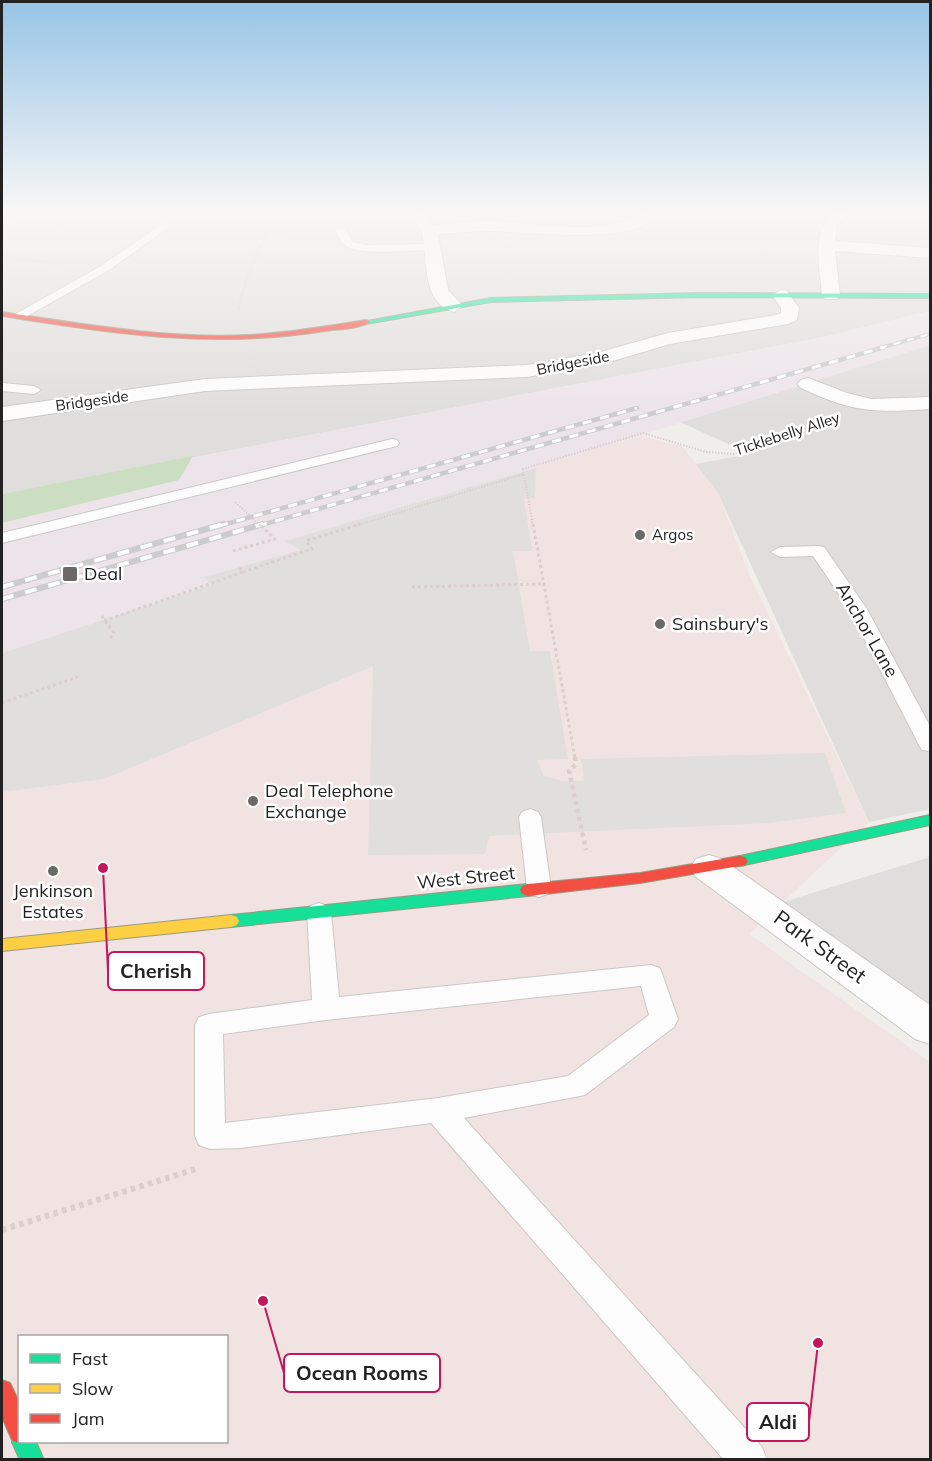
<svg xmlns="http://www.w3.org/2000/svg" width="932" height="1461" font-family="Mulish,sans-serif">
<rect width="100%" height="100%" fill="#f0eeeb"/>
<path fill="#dfdedc" d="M2,212H930V311L824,337L2,494Z
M930,345V809L869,822L718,493L695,464L750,454L680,422Z
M930,857V1005L783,902Z"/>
<path fill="#f1e3e1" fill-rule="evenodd" d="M641,436L682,446L718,493L749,574L869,822L749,934L930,1062V1459H2V792L104,779L116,617L212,585L300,550L285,541ZM20,1336H226V1442H20Z"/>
<path fill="#ede4e9" d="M930,311V345L536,468L286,541L300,550L205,577L212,585L116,616L104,779L2,792V494L824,337Z"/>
<path fill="#cbdec1" d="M193,456L179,480L2,523V494Z"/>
<path fill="#e0dfde" d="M536,468L535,498L524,499L532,551H513L530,651H550L568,759L537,760L544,776L563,781H584L581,759L825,753L846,813L768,823L489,836L485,854L368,855L373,666L104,779L2,792V653L211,585L204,577L300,550L285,541Z"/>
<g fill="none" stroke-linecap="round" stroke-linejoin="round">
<g stroke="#c9c8c7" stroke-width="2">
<path id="lane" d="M165,222L170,225L169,227L109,270L22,319L12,316L101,266Z
M336,228H344L353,242L368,245L431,244L436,247L431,250C414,250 357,256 346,246C341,242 338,235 335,230Z
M2,383L34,386L41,390L34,394L2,391Z
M392,439L397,440L399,443L397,446L2,543V533Z
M818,546L824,547L867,609L930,726V751L922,750L919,745L849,609L813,556L780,557L771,552L780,547Z
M530,809L538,812L541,817L551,888L548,894L539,897L530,894L527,888L519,817L522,812Z
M319,903L328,906L331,912L339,997L651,965L660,968L678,1019L674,1027L585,1095L464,1118L762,1447L767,1460H724L431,1123L240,1148L210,1149L199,1145L195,1136V1025L199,1017L209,1014L312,1000L307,912L310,906ZM641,986L649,1015L568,1076L438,1098L225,1123L223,1034L326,1020Z"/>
</g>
<g stroke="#c9c8c7" stroke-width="2">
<path id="street" d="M411,212H425L434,225C452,224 471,221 489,221C536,222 594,237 637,216L638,212H652L653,218C630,246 523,231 489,231C472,231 455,233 438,234L448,290L463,306L454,312C421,303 428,259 422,233C420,225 413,218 411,212Z
M834,212H851L837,225L835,241L930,248V258L835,251L840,295L837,299H825L822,295C820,267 810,232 834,212Z
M781,290L787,291L799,308L797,320L788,324L670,344L599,365L527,377L205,391L2,421V407L205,379L527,365L597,353L668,333L776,315L781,313V308L772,295Z
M808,378L847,393L871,399L930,397V409C874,413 852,412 801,388L797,384L801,380Z
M709,855L722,859L930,1005V1044L915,1039L696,877L690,868L696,859Z"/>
</g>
<g stroke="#999a82" stroke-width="2">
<path id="fast" d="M702,293L930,294V298L702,297L491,302L366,324L362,322L491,298Z
M930,815V825L740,866L735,865L732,861L735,857L740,856Z
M528,884L534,886L536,890L534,894L528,896L231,927L225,925L223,921L225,917L231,915Z
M20,1432V1442H36L44,1460H20L12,1442L16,1434Z"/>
</g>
<g stroke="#999a82" stroke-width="2">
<path id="slow" d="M231,915L237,917L239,921L237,925L231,927L2,951V939Z"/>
</g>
<g stroke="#999a82" stroke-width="2">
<path id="jam" d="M2,312C83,324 166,339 248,335C288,333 327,326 366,320L370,322C359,329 339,329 325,331C213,349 113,334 2,316Z
M740,856L745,857L748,861L745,865L640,883L528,896L522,894L520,890L522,886L528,884L640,873Z
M2,1380L10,1383L20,1404V1442H25L20,1444L12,1440L2,1417Z"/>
</g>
<path stroke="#dccecd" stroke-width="2" stroke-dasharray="1.5 1.5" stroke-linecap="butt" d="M2,218L70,225
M374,221L391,219
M266,235L316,228
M2,256L59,264
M238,310L247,277L266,235L260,212
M355,526L524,474
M533,526L523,469L643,433L706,452L734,454L825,422"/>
<path stroke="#dccecd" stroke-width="3" stroke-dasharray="3 3" stroke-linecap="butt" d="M533,524L575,758
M243,572L312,549L306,541L360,524
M412,587L542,584
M102,616L114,633L109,640
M104,621L243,572L239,567
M2,703L78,677"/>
<path stroke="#dccecd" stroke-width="4.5" stroke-dasharray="4 4" stroke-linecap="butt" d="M575,757L576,764L569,771L586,850"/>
<path stroke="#dccecd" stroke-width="6" stroke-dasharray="4.5 4.5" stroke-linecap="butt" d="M2,1230L199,1168"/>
<use href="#lane" fill="#fdfcfc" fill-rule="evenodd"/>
<use href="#street" fill="#fdfcfc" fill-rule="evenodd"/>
<use href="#fast" fill="#16e098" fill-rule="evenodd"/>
<use href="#slow" fill="#ffcf43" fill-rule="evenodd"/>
<use href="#jam" fill="#f24e42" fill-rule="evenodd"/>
<g stroke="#ccc" stroke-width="4">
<path id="rail-far2" d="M880,348L930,334"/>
</g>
<g stroke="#ccc" stroke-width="4.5">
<path id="rail-far1" d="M219,526L637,408
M258,526L885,347"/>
</g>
<g stroke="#ccc" stroke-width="6">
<path id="rail" d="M2,587L224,524
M2,599L263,524"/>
</g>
<use href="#rail-far2" stroke="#fff" stroke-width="2" stroke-dasharray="7" stroke-linecap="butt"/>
<use href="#rail-far1" stroke="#fff" stroke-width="3" stroke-dasharray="9" stroke-linecap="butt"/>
<use href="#rail" stroke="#fff" stroke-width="4" stroke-dasharray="12" stroke-linecap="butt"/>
<path stroke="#dccecd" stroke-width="2" stroke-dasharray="1.5 1.5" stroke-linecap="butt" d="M235,502L261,526"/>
<path stroke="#dccecd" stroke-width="3" stroke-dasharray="3 3" stroke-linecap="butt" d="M233,551L275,539L259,524"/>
</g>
<linearGradient id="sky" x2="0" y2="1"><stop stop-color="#97c4e6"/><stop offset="0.51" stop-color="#f8f7f6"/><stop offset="1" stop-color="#f8f7f6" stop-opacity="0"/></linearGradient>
<rect width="932" height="416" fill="url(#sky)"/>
<g fill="#6a6968" stroke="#fff" stroke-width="2">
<circle cx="640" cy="535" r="6"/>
<rect x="62" y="566" width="16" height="16" rx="3"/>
<circle cx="660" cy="624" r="6"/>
<circle cx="253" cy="801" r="6"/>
<circle cx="53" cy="871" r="6"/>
</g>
<g text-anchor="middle" stroke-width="5" stroke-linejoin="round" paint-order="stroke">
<g font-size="15" fill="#222" stroke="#fff">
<text transform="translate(573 363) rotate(-11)" y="5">Bridgeside</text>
<text transform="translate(92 401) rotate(-8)" y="5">Bridgeside</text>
<text transform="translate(787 434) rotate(-18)" y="5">Ticklebelly Alley</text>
</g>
<g font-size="15" fill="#222" stroke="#fff" text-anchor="start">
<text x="652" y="540">Argos</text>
</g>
<g font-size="18" fill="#222" stroke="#fff" text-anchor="start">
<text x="84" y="580">Deal</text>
<text x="672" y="630">Sainsbury's</text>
<text x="265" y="797">Deal Telephone<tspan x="265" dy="21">Exchange</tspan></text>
<text x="53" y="897" text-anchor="middle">Jenkinson<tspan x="53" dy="21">Estates</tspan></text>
</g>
<g font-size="18" fill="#222" stroke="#fff">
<text transform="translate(867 630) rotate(60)" y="6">Anchor Lane</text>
<text transform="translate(466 878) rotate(-6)" y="6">West Street</text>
</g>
<g font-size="21" fill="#222" stroke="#fff">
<text transform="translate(820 947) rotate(36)" y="7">Park Street</text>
</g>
</g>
<path fill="none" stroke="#c2185b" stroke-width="2" d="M103 868L108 971M263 1301L284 1373M818 1343L809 1422"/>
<g fill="#c2185b" stroke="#fff" stroke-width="2">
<circle cx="103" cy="868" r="6"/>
<circle cx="263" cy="1301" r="6"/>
<circle cx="818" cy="1343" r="6"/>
</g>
<g fill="#fff" stroke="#c2185b" stroke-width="2">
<rect x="108" y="952" width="96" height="38" rx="6"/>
<rect x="284" y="1354" width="156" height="38" rx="6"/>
<rect x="747" y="1403" width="62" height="38" rx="6"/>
</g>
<g font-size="20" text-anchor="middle" font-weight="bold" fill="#222">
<text x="156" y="978">Cherish</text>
<text x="362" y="1380">Ocean Rooms</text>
<text x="778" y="1429">Aldi</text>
</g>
<rect width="932" height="1461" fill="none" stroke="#222222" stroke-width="6"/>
<rect x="18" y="1335" width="210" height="108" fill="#ffffff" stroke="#a7a7a7" stroke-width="1.5"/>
<rect x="30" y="1354" width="30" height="9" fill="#16e098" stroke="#a7a7a7" stroke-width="1.5"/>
<text x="72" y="1365" font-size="18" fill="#222222">Fast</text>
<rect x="30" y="1384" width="30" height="9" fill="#ffcf43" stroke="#a7a7a7" stroke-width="1.5"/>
<text x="72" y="1395" font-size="18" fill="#222222">Slow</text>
<rect x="30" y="1414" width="30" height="9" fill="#f24e42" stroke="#a7a7a7" stroke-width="1.5"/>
<text x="72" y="1425" font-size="18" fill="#222222">Jam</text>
</svg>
